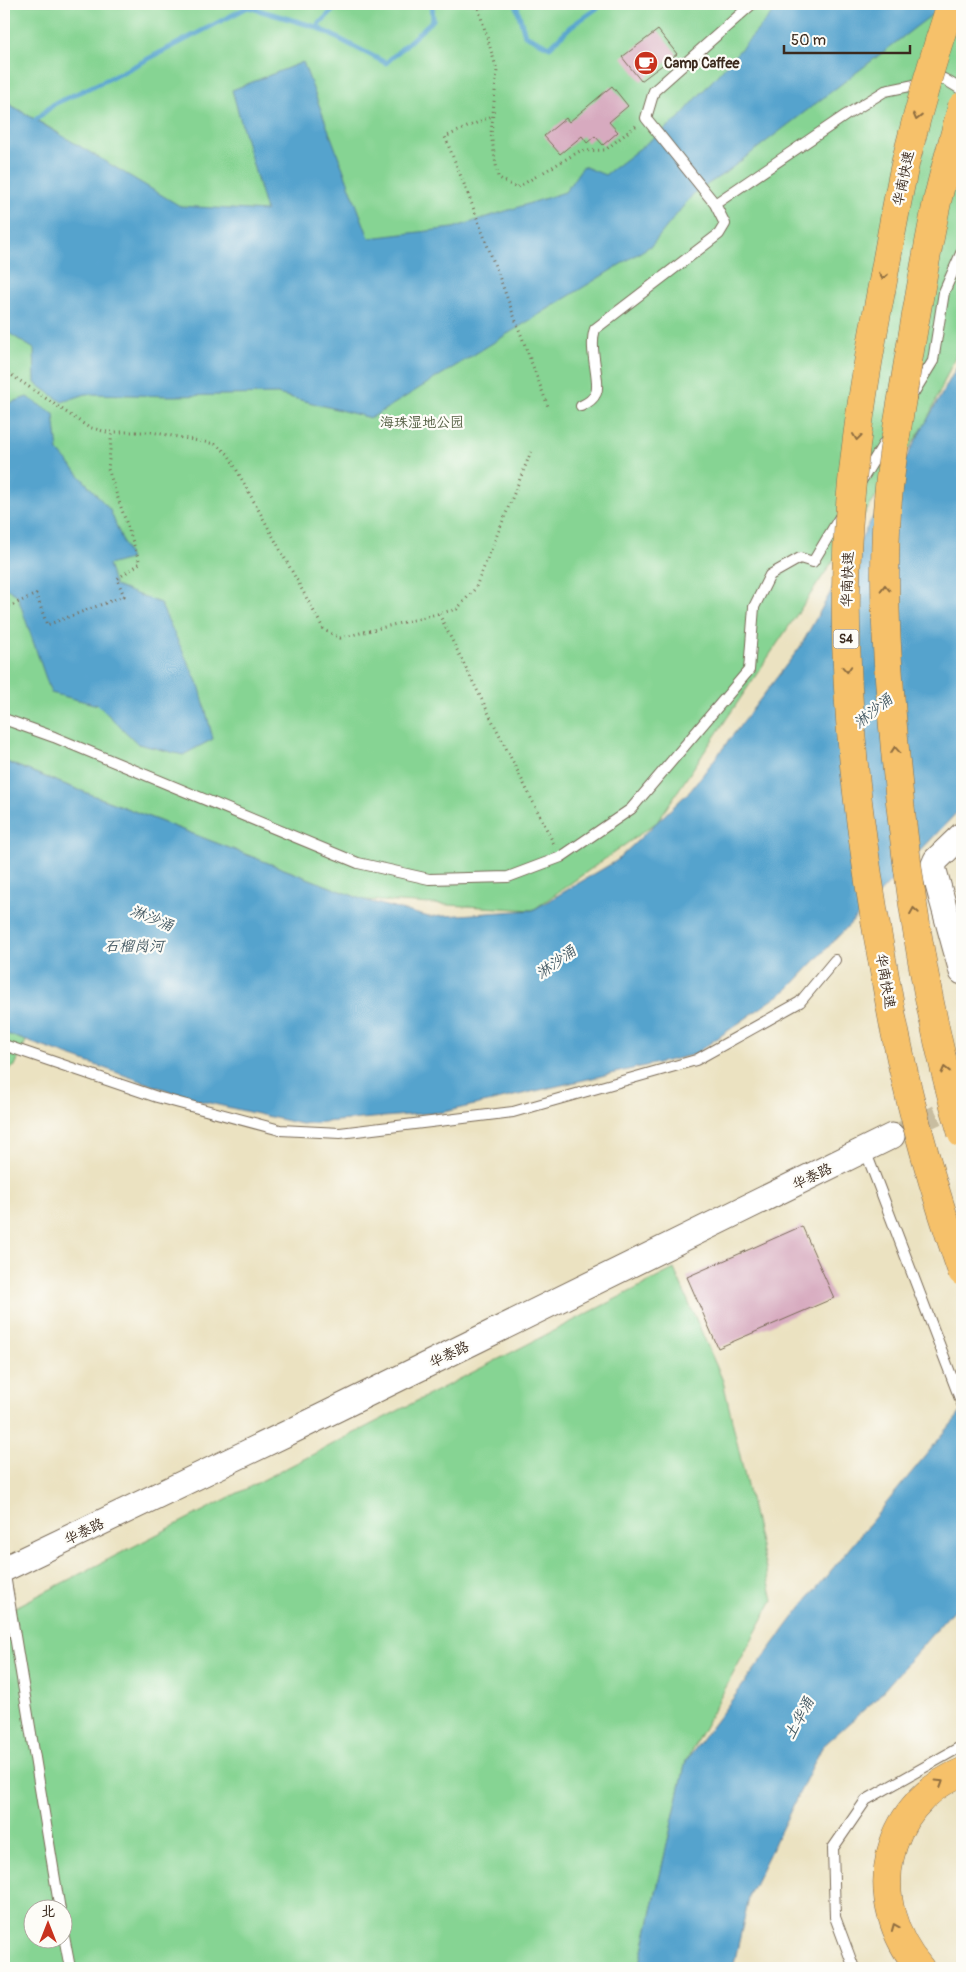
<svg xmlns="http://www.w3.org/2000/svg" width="966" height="1972" font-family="Pangolin,'LXGW WenKai TC',sans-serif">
<rect width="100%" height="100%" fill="#fdfcf7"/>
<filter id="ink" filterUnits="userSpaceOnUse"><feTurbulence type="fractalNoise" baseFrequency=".02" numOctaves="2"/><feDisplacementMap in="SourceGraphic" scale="10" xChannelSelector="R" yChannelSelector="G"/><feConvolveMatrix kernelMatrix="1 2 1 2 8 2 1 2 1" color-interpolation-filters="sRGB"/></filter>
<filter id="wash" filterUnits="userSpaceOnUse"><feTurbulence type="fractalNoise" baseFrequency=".0096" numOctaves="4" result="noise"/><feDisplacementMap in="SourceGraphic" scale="20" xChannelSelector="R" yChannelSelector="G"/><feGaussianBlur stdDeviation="1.12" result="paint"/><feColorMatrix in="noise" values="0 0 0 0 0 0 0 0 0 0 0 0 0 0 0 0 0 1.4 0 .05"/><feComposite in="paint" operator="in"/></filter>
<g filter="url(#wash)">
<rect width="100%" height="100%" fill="#ebe2c1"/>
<path fill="#86d493" stroke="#607f58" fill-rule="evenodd" d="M4,4H962V341L926,423L657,822L533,910L364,900L4,761V170L60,134L4,101Z
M4,1033L26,1041L15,1066L4,1072Z
M674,1269L723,1381L773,1600L686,1761L639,1968H4V1613ZM32,1910H62V1940H32Z"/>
<path fill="#54a3cd" stroke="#486676" d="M781,4H946L725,173L694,193L652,245L371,418L277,394L172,396L86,394L62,402L35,383L34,349L4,330V101L180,206L266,211L232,90L303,62L369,238L453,228L565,192L583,166L605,175L678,119Z
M962,358V807L788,989L693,1055L444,1112L301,1124L192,1099L4,1033V761L364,900L429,917L533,910L616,861L691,790L800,647Z
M27,397L54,414L58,451L110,510L130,559L108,565L115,586L160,603L200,688L213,739L183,755L138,744L98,705L51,693L17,595L4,587V405Z
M962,1411V1600L876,1699L822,1747L750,1893L733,1968H639L686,1761L802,1606Z"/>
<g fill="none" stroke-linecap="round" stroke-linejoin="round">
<path stroke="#54a3cd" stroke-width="5" d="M516,4L525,35L550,47L570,27L603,4
M316,27L386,63L433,20L432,4
M32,123L54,104L117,75L248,7L316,27L339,4"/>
</g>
<g id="blocks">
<path fill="#d7aabf" d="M658,30L677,54L641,81L622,57Z
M612,86L628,106L609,122L618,132L603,145L595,136L587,143L582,136L560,154L544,136L566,118L569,122Z
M802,1226L834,1298L718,1348L687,1277Z"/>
</g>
</g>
<g filter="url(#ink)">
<use href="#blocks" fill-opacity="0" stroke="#796a57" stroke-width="1"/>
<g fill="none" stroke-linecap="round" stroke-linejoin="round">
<path stroke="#c8bda0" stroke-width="20" stroke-dasharray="20 10" stroke-linecap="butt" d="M892,1136L962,1103"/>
<g stroke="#796a57" stroke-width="12">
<path id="service" d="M752,4L654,91L646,118L715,204L846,115L885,91L944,79L962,90
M911,397L933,361L944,292L962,251
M581,406C588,403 593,400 596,393C601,381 588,349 595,329L719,234L725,224L715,204
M860,483L886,440
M4,719L54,737L358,863L429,879L508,877L561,857L631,809L749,670L754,607L770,575L800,558L813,562L841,515
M4,1045L157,1097L280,1130L340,1133L513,1112L696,1060L800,1002L835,960
M865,1150L962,1404
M4,1569L60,1910
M62,1926L70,1968
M854,1968L835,1917L833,1848L866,1800L962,1746"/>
</g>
<g stroke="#796a57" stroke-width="27">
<path id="tertiary" d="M962,835L936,860L933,867L962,972
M4,1569L292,1431L892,1136"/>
</g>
<g stroke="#796a57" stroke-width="29">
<path id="motorway" d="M920,1968C864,1903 881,1806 962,1772"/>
</g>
<path stroke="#796a57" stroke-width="3" stroke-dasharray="1 4" stroke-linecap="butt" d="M477,4L497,70L491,134L498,177L516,188L580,151L605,150L637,125
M468,194L445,137L492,116
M4,370L88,427L107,432H151L215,444L228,454L324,630L340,638L457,609L475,589L531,452
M4,609L36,594L47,625L124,596L117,579L140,563L108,469L112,432
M439,614L555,846"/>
<use href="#service" stroke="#fff" stroke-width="10"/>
<use href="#tertiary" stroke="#fff" stroke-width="25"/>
<use href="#motorway" stroke="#f6c16b" stroke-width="28"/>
<g stroke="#796a57" stroke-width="29" stroke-linecap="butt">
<path id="motorway-bridge" d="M951,4C934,55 919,107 906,160C897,200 890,241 883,281C863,383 847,486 846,590C844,704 858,819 877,932C884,968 889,1005 897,1041C913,1119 936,1197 962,1272
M962,106C954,138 944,170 937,202C926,255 917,309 908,362C900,412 890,462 887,512C882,587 887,663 894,738C905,872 924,1005 962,1134"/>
</g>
<path stroke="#796a57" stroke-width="3" stroke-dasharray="1 4" stroke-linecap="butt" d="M468,194L549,409"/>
<use href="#motorway-bridge" stroke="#f6c16b" stroke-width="28"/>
</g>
<defs><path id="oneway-chevron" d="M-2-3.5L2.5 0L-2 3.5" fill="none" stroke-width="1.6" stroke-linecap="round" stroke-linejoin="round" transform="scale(1.25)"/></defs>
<g stroke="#8f6e41">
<use href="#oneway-chevron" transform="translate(917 117) rotate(104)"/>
<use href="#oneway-chevron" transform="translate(883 276) rotate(101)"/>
<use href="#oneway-chevron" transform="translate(857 437) rotate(97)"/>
<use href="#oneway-chevron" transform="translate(885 588) rotate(-91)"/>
<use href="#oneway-chevron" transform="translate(847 669) rotate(86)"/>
<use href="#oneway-chevron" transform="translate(895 750) rotate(-95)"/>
<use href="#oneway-chevron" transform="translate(914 911) rotate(-99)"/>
<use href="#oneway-chevron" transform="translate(945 1070) rotate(-104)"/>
<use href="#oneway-chevron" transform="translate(940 1783) rotate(-32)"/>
<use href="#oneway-chevron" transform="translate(895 1927) rotate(-112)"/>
</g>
</g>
<defs>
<g id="cafe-disc" transform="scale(1.25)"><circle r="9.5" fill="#c8321e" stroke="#fdfcf7"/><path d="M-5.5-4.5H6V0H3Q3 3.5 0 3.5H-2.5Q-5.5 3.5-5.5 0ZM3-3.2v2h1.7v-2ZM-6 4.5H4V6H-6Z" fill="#fff"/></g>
</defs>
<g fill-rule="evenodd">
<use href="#cafe-disc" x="646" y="63"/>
</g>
<g text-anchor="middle" stroke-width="4.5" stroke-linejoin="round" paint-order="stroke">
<rect fill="#fdfcf7" stroke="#75695f" stroke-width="1" x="833.5" y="629.5" width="25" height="19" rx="4"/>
<g font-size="12" font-weight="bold" fill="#3b2a1e">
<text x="846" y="643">S4</text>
</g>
<g font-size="14" font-weight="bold" fill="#3b2a1e" stroke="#fdfcf7" text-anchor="start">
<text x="664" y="68">Camp Caffee</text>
</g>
<g font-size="14" fill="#3b2a1e" stroke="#fdfcf7">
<text transform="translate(903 178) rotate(-78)" y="5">华南快速</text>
<text transform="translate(847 579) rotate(-88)" y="5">华南快速</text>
<text transform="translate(886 981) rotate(80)" y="5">华南快速</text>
<text transform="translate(812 1176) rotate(-26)" y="5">华泰路</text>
<text transform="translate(449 1354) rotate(-26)" y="5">华泰路</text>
<text transform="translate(84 1531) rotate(-26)" y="5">华泰路</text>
</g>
<g font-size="14" fill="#525d41" stroke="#fdfcf7">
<text x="422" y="427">海珠湿地公园</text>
</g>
<g font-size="15" font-style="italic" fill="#455a64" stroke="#fdfcf7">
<text transform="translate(873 711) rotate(-39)" y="5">淋沙涌</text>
<text transform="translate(152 918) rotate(22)" y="5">淋沙涌</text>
<text x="134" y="951">石榴岗河</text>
<text transform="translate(556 962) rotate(-36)" y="5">淋沙涌</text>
<text transform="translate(799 1718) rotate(-62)" y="5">土华涌</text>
</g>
</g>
<rect width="966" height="1972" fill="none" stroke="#fdfcf7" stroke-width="20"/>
<g transform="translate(48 1924)"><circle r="24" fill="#fdfcf7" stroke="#afa8a0"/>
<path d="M0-4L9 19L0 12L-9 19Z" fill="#c8321e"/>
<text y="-8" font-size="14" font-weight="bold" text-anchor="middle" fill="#3b2a1e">北</text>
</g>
<path d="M784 45v8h126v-8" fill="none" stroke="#3b2a1e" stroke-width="2.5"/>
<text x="791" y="45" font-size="15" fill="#3b2a1e" stroke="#fdfcf7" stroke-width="4" paint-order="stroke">50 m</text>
</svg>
